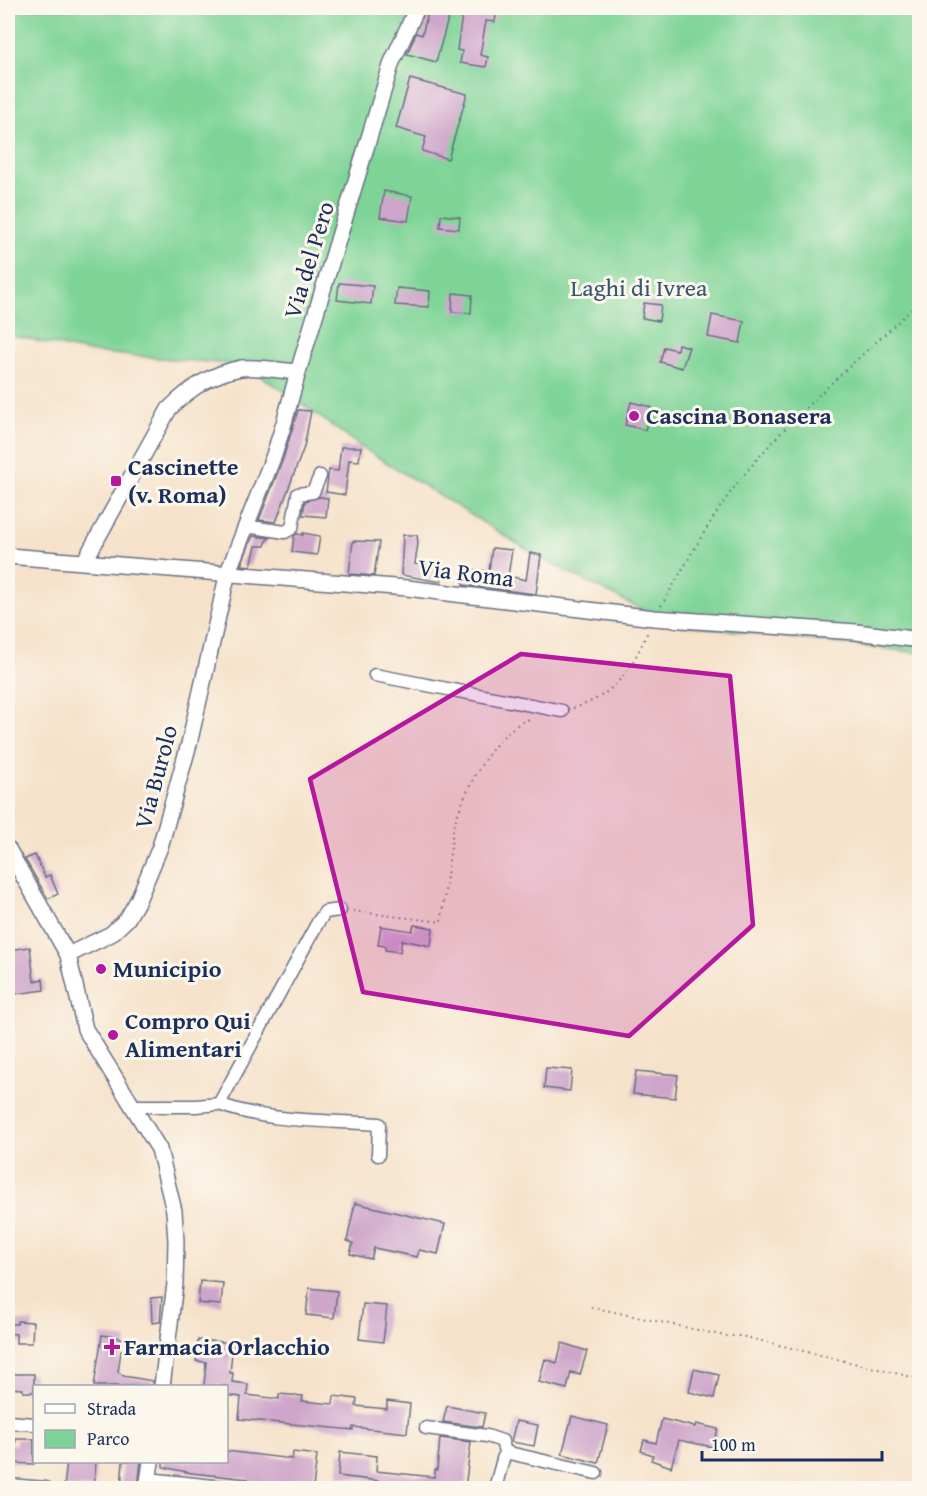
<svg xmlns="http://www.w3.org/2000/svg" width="927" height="1496" font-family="'Gentium Book Plus',serif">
<rect width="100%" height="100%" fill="#fbf7ec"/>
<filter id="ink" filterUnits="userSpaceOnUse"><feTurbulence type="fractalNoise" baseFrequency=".0167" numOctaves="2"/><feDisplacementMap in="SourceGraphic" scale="12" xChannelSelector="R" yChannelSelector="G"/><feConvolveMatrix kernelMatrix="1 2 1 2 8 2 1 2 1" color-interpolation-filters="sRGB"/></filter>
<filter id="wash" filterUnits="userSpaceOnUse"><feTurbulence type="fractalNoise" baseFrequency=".008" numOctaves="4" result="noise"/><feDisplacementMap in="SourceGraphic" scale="24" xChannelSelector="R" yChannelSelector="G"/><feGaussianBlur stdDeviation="1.35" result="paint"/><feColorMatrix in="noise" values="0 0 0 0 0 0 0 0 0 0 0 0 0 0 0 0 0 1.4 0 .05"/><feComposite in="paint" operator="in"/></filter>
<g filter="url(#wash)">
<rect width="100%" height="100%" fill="#f6e2ca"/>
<path fill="#7ed497" stroke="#4c827a" stroke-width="1.5" d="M8,8H919V653L668,623L539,557L361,447L290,395L243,365L89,352L8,335Z"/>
<g id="blocks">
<path fill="#cfa6cb" d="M429,8H451L436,62L407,54L416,33L422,35Z
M463,8L497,9L495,22L486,21L480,55L488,57L486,67L460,63L462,51L457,50Z
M410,79L467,94L448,159L422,151L426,137L396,128Z
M384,191L412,196L408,221L380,217Z
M441,215L460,217L459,229L440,227Z
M339,283L373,286L371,304L337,300Z
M397,288L430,291L429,307L395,305Z
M453,293L472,295L471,313L452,312Z
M644,303L661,305L659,321L642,318Z
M712,315L744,321L740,343L708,337Z
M678,344L689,347L682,368L660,362L664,347L677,350Z
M631,402L651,407L645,430L625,425Z
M298,410L311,411L304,447L276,522L259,520L283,459Z
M341,447H361L359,461L349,460L345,495L326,492L329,470L338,471Z
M319,497L328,498L326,517L303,515L305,501Z
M303,533L320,536L317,555L292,552L294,536L297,534L303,535Z
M403,535H417L418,543L415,564L444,567L441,582L401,575Z
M253,536L270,538L267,540L265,546H256L251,566L241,565Z
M353,541L379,542L374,576L349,574Z
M492,548L512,550L508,576L526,580L530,553L541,555L536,594L463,585L465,569L489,571Z
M35,855L45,877L50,875L58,894L48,899L25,859Z
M414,925L433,928L431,946L402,940L400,952L385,950V946L378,945L381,926L412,931Z
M30,947L34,981L43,979L44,990L8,995V950Z
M546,1068L572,1070L570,1091L544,1088Z
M636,1071L678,1075L675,1098L633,1094Z
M355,1203L445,1224L438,1254L419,1250L417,1257L374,1248L371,1259L350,1254L353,1243L347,1241Z
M200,1281L223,1283L221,1305L198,1303Z
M309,1288L337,1291L334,1318L306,1315Z
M162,1297L160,1322L152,1323L151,1298Z
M363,1304L387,1306L383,1342L359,1339Z
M17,1321L33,1322L32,1343H16V1334L8,1333V1324H17Z
M102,1335L127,1339L125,1352L121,1351L118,1372L124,1376L153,1381L152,1386H94Z
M198,1340L233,1343L230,1373H233L232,1382L248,1384L247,1395L279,1399V1394L303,1396L302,1401L333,1404L334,1396L357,1399L356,1406L387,1409V1401L410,1404L407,1433L353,1427V1430L239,1419L241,1397L226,1395V1386H204L206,1362L196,1361Z
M562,1343L587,1351L580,1375L571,1372L567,1389L539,1382L545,1359L557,1363Z
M694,1369L719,1375L714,1398L689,1392Z
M8,1374H34V1392H23V1389L8,1388Z
M447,1406L485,1413L482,1427L443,1422Z
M572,1416L608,1425L598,1463L562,1454Z
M662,1419L695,1427L696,1424L718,1429L713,1447L679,1440L671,1467L651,1460L653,1455L641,1451L644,1440L656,1443Z
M516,1421L538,1425L534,1446L511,1442Z
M440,1438L471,1442L465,1488H380V1481L338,1476L340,1452L377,1456L376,1471L434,1477L435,1470H437Z
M16,1439H34V1464L8,1463V1444L16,1445Z
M226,1451L292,1459L293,1452L317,1455L313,1488L247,1482L248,1479L192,1473L163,1467V1461H226Z
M67,1461H96L94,1488H64Z
M123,1461H141L138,1488H121Z"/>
</g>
</g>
<g filter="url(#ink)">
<use href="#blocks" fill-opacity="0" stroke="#686e84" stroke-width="1.5"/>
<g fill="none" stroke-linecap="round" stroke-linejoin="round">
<g stroke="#686e84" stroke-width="15">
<path id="minor" d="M245,526L285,532L292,528L298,494L313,492L320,476
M375,675L562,711
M219,1104C269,1123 327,1120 379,1124L378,1155
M133,1106H196L219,1104L318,922L325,912L340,910
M8,1422L34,1424
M426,1428L487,1436L502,1441L505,1452L495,1488
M505,1452L596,1473
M148,1479L232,1488
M8,1485L46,1488"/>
</g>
<g stroke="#686e84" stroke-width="18">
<path id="tertiary" d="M8,556L407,588L654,618L856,632L920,640
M84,562L169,409C190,388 211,374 241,368C259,366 280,371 298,372
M8,849L68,955L85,1029L159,1149L174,1211L176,1241L175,1284L162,1386
M68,955L111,934L127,919L138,900L160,847L189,744L228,572L274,455L284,423L298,372L392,62L417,8
M147,1488L151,1462"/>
</g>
<path stroke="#686e84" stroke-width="2" stroke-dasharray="1.5 4.5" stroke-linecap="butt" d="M661,606C690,558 716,506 753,464C803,405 864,355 920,301
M573,708C616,696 632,668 649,629
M353,911L441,922C444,899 447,876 450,853C452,843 452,831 455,822C466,788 496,727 533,718
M591,1307L725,1336H741L920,1379"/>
<use href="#minor" stroke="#fff" stroke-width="12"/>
<use href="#tertiary" stroke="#fff" stroke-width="15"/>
</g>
</g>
<path fill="#b5179e" fill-opacity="0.2" stroke="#b5179e" stroke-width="4.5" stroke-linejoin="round" d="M521,654L730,676L753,925L629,1036L363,992L310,779Z"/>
<g fill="#b5179e" stroke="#fbf7ec" stroke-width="2">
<circle cx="634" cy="416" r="6"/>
<rect x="110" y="475" width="12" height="12" rx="3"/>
<circle cx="101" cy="969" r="6"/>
<circle cx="113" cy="1035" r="6"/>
<path d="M109 1338h6v6h6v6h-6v6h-6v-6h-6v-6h6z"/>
</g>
<g text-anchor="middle" stroke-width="6" stroke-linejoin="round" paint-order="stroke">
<g font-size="24" fill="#1b2f5e" stroke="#fbf7ec">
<text transform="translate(309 260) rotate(-73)" y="8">Via del Pero</text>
<text transform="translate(466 573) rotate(7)" y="8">Via Roma</text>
<text transform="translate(156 777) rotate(-75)" y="8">Via Burolo</text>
</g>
<g font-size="24" fill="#34586c" stroke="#fbf7ec">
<text x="639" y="296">Laghi di Ivrea</text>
</g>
<g font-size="24" font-weight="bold" fill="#1b2f5e" stroke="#fbf7ec" text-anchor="start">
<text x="646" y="424">Cascina Bonasera</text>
<text x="128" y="475">Cascinette<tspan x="128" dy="28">(v. Roma)</tspan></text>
<text x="113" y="977">Municipio</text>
<text x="125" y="1029">Compro Qui<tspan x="125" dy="28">Alimentari</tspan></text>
<text x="124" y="1355">Farmacia Orlacchio</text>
</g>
</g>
<rect width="927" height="1496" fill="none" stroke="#fbf7ec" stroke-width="30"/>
<rect x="33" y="1385" width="195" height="78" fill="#fbf7ec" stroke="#a1a7b3" stroke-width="1.5"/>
<rect x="45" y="1404" width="30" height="9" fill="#ffffff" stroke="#a1a7b3" stroke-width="1.5"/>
<text x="87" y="1415" font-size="18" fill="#1b2f5e">Strada</text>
<rect x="45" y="1430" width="30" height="18" fill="#7ed497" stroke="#a1a7b3" stroke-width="1.5"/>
<text x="87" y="1445" font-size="18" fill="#1b2f5e">Parco</text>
<path d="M702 1451v9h180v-9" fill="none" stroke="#1b2f5e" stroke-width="3"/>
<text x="711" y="1451" font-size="18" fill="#1b2f5e" stroke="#fbf7ec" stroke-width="4.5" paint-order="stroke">100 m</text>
</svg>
